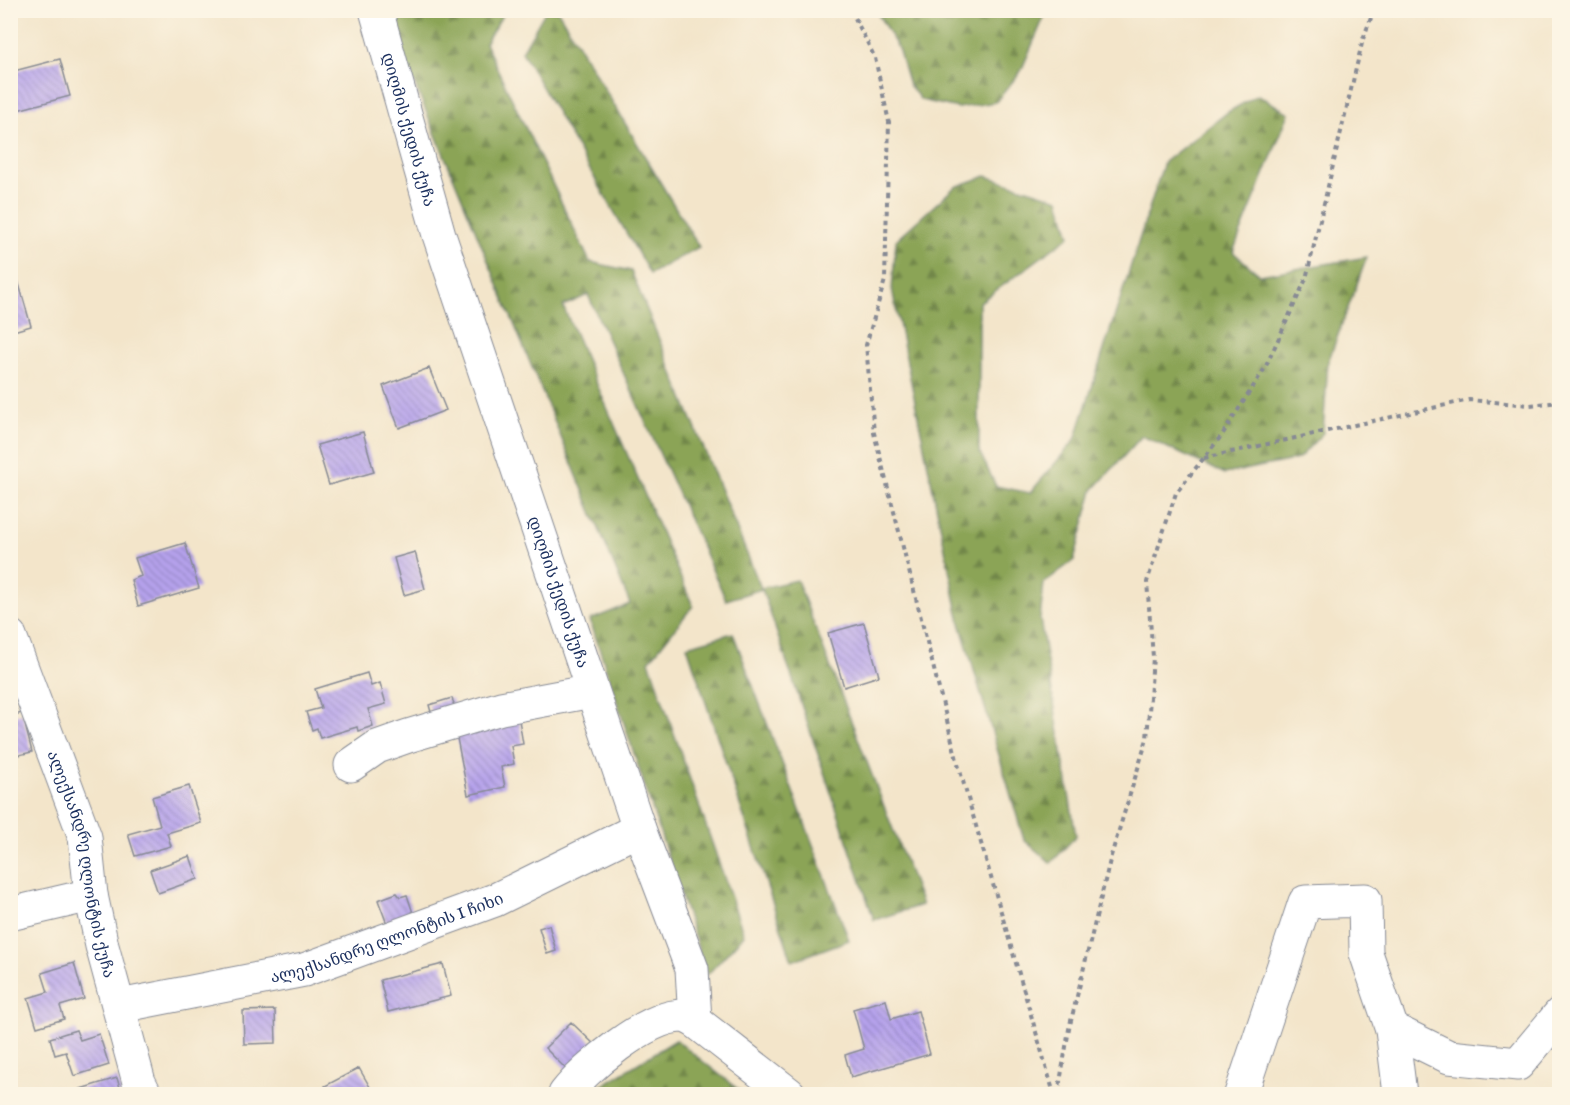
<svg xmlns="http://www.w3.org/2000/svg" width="1570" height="1105" font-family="'IM FELL English','Noto Serif Georgian',serif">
<defs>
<pattern id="forest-firs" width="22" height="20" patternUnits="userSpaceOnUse" patternTransform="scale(1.5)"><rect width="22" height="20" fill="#8ba456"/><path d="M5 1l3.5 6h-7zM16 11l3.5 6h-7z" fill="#71864a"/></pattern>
<pattern id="building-back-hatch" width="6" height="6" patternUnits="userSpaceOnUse" patternTransform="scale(1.5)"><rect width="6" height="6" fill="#b6a2ec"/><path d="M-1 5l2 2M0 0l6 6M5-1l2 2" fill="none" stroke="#9384c2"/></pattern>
</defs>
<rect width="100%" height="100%" fill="#fcf5e5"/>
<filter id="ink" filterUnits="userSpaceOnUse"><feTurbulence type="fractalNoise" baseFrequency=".0167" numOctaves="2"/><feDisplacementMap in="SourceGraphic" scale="12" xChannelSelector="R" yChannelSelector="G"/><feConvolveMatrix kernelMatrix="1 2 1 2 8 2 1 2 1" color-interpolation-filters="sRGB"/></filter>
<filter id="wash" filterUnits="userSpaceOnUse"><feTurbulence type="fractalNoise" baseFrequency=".008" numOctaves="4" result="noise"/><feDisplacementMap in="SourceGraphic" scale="24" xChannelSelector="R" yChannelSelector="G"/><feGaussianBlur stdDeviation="1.35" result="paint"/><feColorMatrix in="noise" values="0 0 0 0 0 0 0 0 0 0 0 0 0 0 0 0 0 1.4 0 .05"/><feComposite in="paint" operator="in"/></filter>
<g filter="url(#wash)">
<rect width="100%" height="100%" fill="#f3e5ca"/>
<path fill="url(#forest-firs)" stroke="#536a5a" stroke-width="1.5" d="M546,10L558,11L699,247L650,274L522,52Z
M402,11H505L485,43L590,262L631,271L761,588L797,580L922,905L874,920L762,589L726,600L588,295L563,306L693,606L649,661L744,935L707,975L590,620L630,604L392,29Z
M876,11H1049L1045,15L1021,71L996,102L958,108L921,100L909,85L898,48Z
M1258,95L1289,113L1233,252L1260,275L1367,257L1328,362L1323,433L1298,459L1225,474L1142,436L1093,490L1074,560L1044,583L1040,619L1076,836L1051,863L1024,840L960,623L892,289L896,240L955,187L986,176L1059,199L1070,236L979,303V451L996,486L1030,493L1075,440L1164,162L1228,112Z
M733,633L849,940L792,961L687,646Z
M676,1040L744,1094H588Z"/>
<g id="blocks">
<path fill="url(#building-back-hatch)" d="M60,59L70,96L10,112V72Z
M17,277L31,326L10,332V279Z
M429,368L446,410L399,428L383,386Z
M363,432L374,472L329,485L317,445Z
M185,543L199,588L138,606L131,580L141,576L135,558Z
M415,552L425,589L404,595L394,558Z
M864,623L879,676L844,687L828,633Z
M367,673L371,686L380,683L386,704L368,709L373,726L358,731L357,727L320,738L317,728L312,730L306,712L321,708L315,689Z
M452,698L456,713L433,719L429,705Z
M22,713L32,752L10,757V716Z
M519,720L523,744L511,746L514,764L501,767L505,787L468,795L456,733Z
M189,786L201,823L167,833L171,846L135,856L128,834L160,825L152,797Z
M190,856L198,879L158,893L150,870Z
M397,893L400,897L407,895L413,913L387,924L378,900Z
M549,925L556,951L547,954L539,928Z
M74,963L84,999L60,1006L64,1019L37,1027L28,998L48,992L42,973Z
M443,964L451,996L388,1012L380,980Z
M886,1000L891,1019L918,1011L930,1054L851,1077L845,1055L864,1049L853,1009Z
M275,1010L276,1043L244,1044L243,1011Z
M571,1022L598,1048L572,1075L545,1048Z
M76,1030L80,1040L99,1034L109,1065L74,1076L66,1052L55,1055L50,1038Z
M359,1068L374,1094H330L325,1086Z
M117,1078L122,1094H78L77,1090Z"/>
</g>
</g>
<g filter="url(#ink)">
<use href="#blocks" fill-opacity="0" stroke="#878a94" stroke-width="1.5"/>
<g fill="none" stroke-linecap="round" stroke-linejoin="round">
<g stroke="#878a94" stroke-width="35">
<g id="minor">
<path id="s1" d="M376,10L439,235L639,829L692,969L695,1021"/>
<path id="s2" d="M10,636L85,837L91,895L102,946L139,1082L145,1094"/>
<path d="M351,765L377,747L408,736L501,708L592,691"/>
<path d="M10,914L91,895"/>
<path id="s3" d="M120,1006L304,970L495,900L639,829"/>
<path d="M1392,1029L1400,1094"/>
<path d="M565,1094C585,1068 647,1016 682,1016C686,1016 691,1019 695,1021L789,1094"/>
<path d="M1241,1094L1305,902L1365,900L1366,953L1392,1029L1449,1057L1518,1064L1560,1014"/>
</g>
</g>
<path stroke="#878a94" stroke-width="4" stroke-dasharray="4.5 4.5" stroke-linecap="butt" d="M851,10L875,58L889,122L885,280L866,345L874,433L958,764L1054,1094
M1204,458L1469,400L1530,405L1560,402
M1058,1094L1069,1029L1111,856L1147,739L1153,657L1147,582L1176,493L1222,435L1265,368L1306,279L1363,39L1374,10"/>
<use href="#minor" stroke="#fff" stroke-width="33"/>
</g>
</g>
<g text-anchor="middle" stroke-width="4.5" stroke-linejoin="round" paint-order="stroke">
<g font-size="16" fill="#1b2f5e" stroke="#fcf5e5">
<text dy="6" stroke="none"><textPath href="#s1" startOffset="124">დიღმის ქედის ქუჩა</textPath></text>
<text dy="6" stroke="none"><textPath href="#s1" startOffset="610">დიღმის ქედის ქუჩა</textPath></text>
<text dy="6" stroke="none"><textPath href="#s2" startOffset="240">ალექსანდრე ღლონტის ქუჩა</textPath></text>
<text dy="6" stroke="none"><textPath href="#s3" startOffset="276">ალექსანდრე ღლონტის I ჩიხი</textPath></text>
</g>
</g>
<rect width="1570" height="1105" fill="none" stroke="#fcf5e5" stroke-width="36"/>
</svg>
